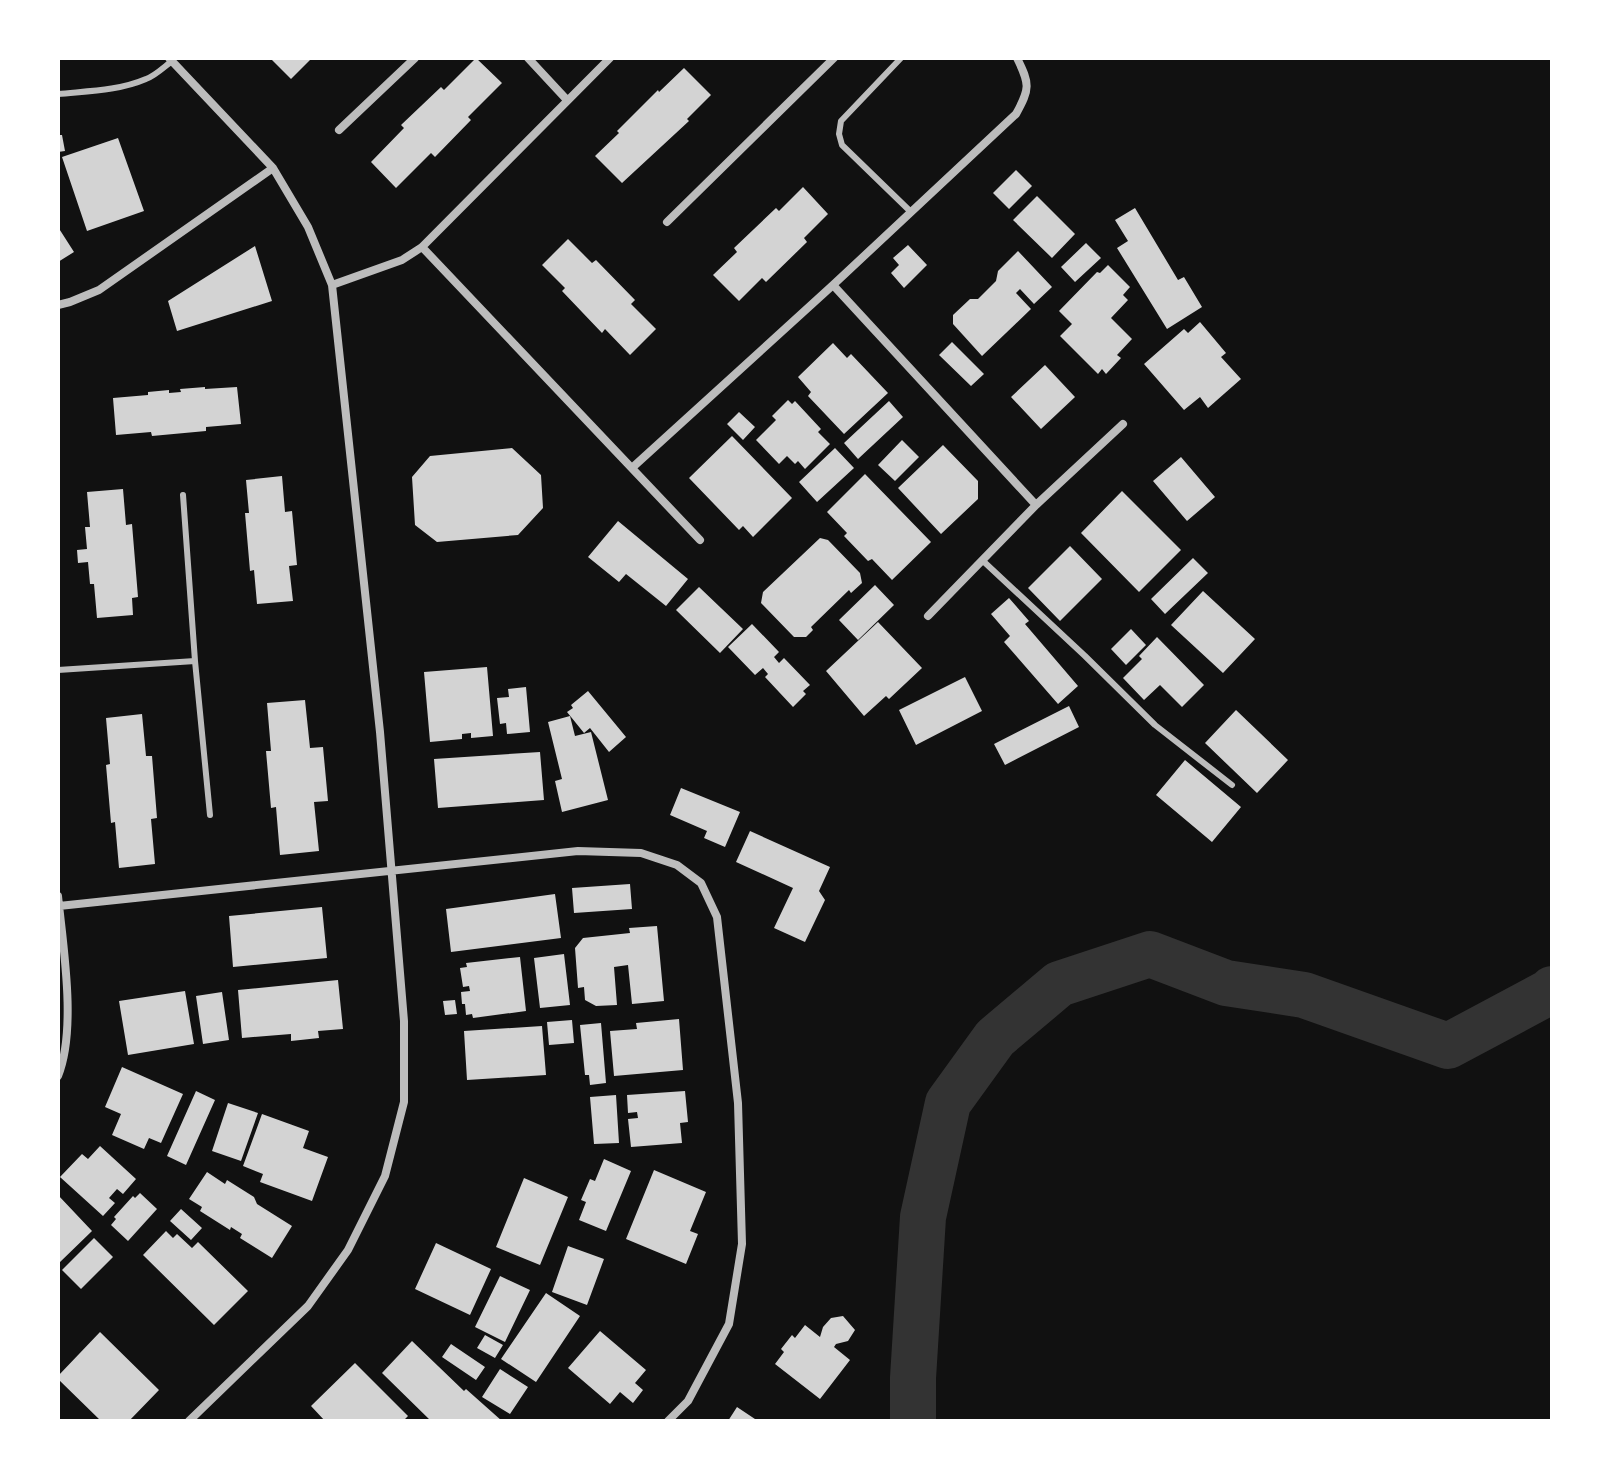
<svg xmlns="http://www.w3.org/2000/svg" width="1610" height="1479" font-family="Roboto,sans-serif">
<rect width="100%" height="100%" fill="#111"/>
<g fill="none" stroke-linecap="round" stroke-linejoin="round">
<path stroke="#333" stroke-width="46" d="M913,1421V1378L923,1217L948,1103L995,1038L1059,984L1150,954L1226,983L1304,995L1448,1046L1549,992L1552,989"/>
</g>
<path fill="#d3d3d3" d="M270,58H312L291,79Z
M476,58L502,83L468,117L471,120L435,157L431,153L396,188L371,162L404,128L401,125L441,87L444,90Z
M684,68L711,95L687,119L689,121L622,183L595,156L619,133L617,131L658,90L659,92Z
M58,135H62L65,151L58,152Z
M118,138L144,211L87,231L62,157Z
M1016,170L1032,186L1009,209L993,193Z
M803,187L828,214L804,238L807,242L766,282L762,278L739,301L713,275L737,252L734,248L776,208L779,211Z
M1037,196L1075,234L1052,258L1013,220Z
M1135,208L1178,280L1184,277L1202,307L1167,329L1117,248L1128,241L1115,220Z
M58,227L74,252L58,262Z
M568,239L592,263L596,260L635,300L631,304L656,329L630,355L605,329L602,333L562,291L565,288L542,265Z
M1086,243L1101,258L1075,282L1061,267Z
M908,245L927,265L904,288L891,273L899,265L893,258Z
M255,246L272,301L177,331L168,301Z
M1018,251L1052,287L1034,304L1020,289L1016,293L1031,309L982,356L953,324V315L970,299H978L996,281L998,271Z
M1108,265L1130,287L1123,295L1128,300L1111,318L1132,339L1117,355L1121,358L1106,374L1102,369L1098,374L1060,336L1072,324L1059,311L1097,272L1100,273Z
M1200,322L1226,353L1221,357L1241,379L1208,408L1200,397L1184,410L1144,364L1184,329L1188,333Z
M952,342L984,374L971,386L939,355Z
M833,343L847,358L851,354L888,393L844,434L808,396L811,392L798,377Z
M1045,365L1075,397L1041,429L1011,397Z
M205,387V389L237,387L241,424L206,427V431L152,436L151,432L116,435L113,398L148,395V392L169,390V393L181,392L180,389Z
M788,400L792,404L795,401L821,429L818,432L830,444L805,469L798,461L795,464L787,456L779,464L756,440L776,420L772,416Z
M889,401L903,417L858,459L844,443Z
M739,412L755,427L743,440L727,424Z
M732,436L792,498L753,537L743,526L739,530L689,478Z
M902,440L919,457L895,481L878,465Z
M943,445L978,481V499L941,534L898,488Z
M512,448L541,475L543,508L518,535L437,542L415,525L412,477L430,456Z
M835,448L854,468L817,502L799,482Z
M1181,457L1215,497L1187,521L1153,481Z
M865,474L931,542L892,580L872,559L868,561L844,536L847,533L827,512Z
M282,476L285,512L292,511L297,565L289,566L293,601L257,604L254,570L250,571L245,513H249L246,480Z
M123,489L126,525L132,524L138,597L132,598L133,615L97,618L94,584H90L88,562L78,563L77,550L87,549L85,527H90L87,492Z
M1122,491L1181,550L1139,592L1081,533Z
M618,521L688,579L666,606L626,574L619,582L588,557Z
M820,538L828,540L860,573L862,583L851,593L849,590L811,627L813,630L806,637H794L761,603L763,592Z
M1070,546L1102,579L1060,621L1028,588Z
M1193,558L1208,573L1165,614L1151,599Z
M875,585L894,605L858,640L839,620Z
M699,587L743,629L720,653L676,610Z
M1203,591L1255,639L1223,673L1171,625Z
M1009,598L1029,621L1025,624L1078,686L1058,704L1004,642L1010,636L991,614Z
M878,622L922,668L889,699L886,696L864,716L826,671Z
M752,624L779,652L774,657L779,663L784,658L810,685L803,691L806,694L793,707L765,677L768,674L763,668L755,675L728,647Z
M1131,629L1146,645L1126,665L1111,649Z
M1157,637L1204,685L1182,707L1160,685L1144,700L1123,678L1142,659L1139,656Z
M487,667L493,736L471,738V733L462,734V739L430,742L424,672Z
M965,677L982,711L916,745L899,710Z
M526,687L530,732L507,734L506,723L500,724L497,698L509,697L508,689Z
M588,691L626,737L609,752L590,728L584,733L567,712L573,708L571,705Z
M305,700L310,748L323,747L328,801L314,802L319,851L280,855L276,807L271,808L266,751H271L267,703Z
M1069,706L1079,727L1005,765L994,744Z
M1236,710L1288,760L1257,793L1205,743Z
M142,714L146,756H152L157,818L151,819L155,864L119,868L115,822L111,823L106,765L110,764L106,718Z
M570,716L575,736L591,732L608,800L562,812L555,781L562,779L548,722Z
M540,752L544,800L438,808L434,759Z
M1185,760L1241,807L1212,842L1156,795Z
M681,788L740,812L725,847L704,838L707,831L670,815Z
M750,831L830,867L819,891L825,900L805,942L774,928L793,888L736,862Z
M630,884L632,909L574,913L572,888Z
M555,894L561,938L451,952L446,909Z
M322,907L327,958L233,967L229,916Z
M657,926L664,1001L632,1004L628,965L614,967L617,1005L596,1006L585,1000L584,987L578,988L575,948L583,938L630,933L629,928Z
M564,954L570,1005L540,1008L534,958Z
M520,957L526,1011L473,1018L472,1014L466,1015L465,1004H462L461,992L470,991L469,986L463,987L460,968L467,967L466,963Z
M338,980L343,1029L318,1031L319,1038L291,1041V1034L242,1038L238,990Z
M185,991L194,1044L128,1055L119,1001Z
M222,992L229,1040L203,1044L196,996Z
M455,1000L457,1014L445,1015L443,1001Z
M679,1019L683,1070L614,1076L610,1031L637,1029L636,1023Z
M572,1020L574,1043L549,1045L547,1022Z
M601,1023L606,1083L590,1085L589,1075H585L580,1025Z
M542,1026L546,1075L467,1080L464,1031Z
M122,1067L183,1094L161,1143L149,1138L144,1149L112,1135L121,1114L105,1107Z
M196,1091L215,1100L186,1165L167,1156Z
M685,1091L688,1122L680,1123L682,1143L631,1147L628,1119L638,1118L637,1112L628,1113L627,1095Z
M616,1095L619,1143L594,1144L590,1097Z
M228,1103L258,1113L241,1161L212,1151Z
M262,1114L309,1131L303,1148L328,1157L312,1201L260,1182L263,1174L243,1166Z
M100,1146L136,1179L123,1194L117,1189L109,1198L115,1203L103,1216L60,1177L82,1154L88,1159Z
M604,1159L631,1171L606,1231L579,1220L586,1202L581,1200L590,1179L595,1181Z
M654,1170L706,1192L690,1231L698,1234L686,1264L626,1239Z
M207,1172L225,1184L227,1180L254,1197L257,1204L292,1226L272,1258L240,1238L242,1234L231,1227L230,1230L200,1211L202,1207L189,1199Z
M524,1178L568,1197L540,1265L496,1247Z
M140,1193L157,1209L128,1241L111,1225L116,1219L114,1217L133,1196L135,1198Z
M58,1195L92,1231L58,1264Z
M181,1209L202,1228L191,1240L170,1221Z
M166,1231L173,1238L177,1234L192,1248L198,1242L248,1291L214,1325L143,1255Z
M94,1238L113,1257L81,1289L62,1270Z
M436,1243L491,1269L470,1315L415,1289Z
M568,1246L604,1259L587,1305L552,1292Z
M500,1276L530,1290L505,1342L475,1327Z
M546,1293L580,1316L536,1382L501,1359Z
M843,1316L855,1330L848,1341L836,1344L834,1347L850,1360L820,1399L775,1364L784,1352L781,1349L792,1335L795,1338L805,1325L820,1337L823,1327L831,1318Z
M600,1331L646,1370L635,1383L643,1390L633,1403L620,1392L610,1404L568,1368Z
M100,1332L159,1390L129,1421H101L58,1379V1376Z
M485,1335L503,1345L495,1358L477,1348Z
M412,1341L464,1391L466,1389L502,1421H431L382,1373Z
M451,1344L485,1367L476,1380L442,1357Z
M355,1363L408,1416L403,1421H325L311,1406Z
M500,1369L528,1387L510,1414L482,1397Z
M737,1407L758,1421H728Z"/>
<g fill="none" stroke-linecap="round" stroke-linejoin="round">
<path stroke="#bcbcbc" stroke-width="6" d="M901,58L841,121L839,134L842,145L911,212
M58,94C87,91 118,91 146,79C155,76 164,67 172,61
M183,495L195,661L210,815
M982,560L1085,656L1155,725L1232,785
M58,670L195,661"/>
<path stroke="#bcbcbc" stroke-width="8" d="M169,58L273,168L308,227L332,285L380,732L404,1021V1102L385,1176L348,1250L308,1306L189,1421
M528,58L567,100
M339,130L415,58
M667,222L834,58
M422,247L700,540
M332,285L402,260L422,247L610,58
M833,285L1036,505
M58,305L70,302L99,290L273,168
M633,467L833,285L1016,114C1030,89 1030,84 1017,58
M928,616L1036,505L1123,424
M58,896C63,946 77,1029 58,1076
M59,906L578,851L641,853L677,865L701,883L717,917L738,1103L742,1244L729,1324L688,1401L668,1421"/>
</g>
<rect width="1610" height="1479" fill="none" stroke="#ffffff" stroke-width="120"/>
</svg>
